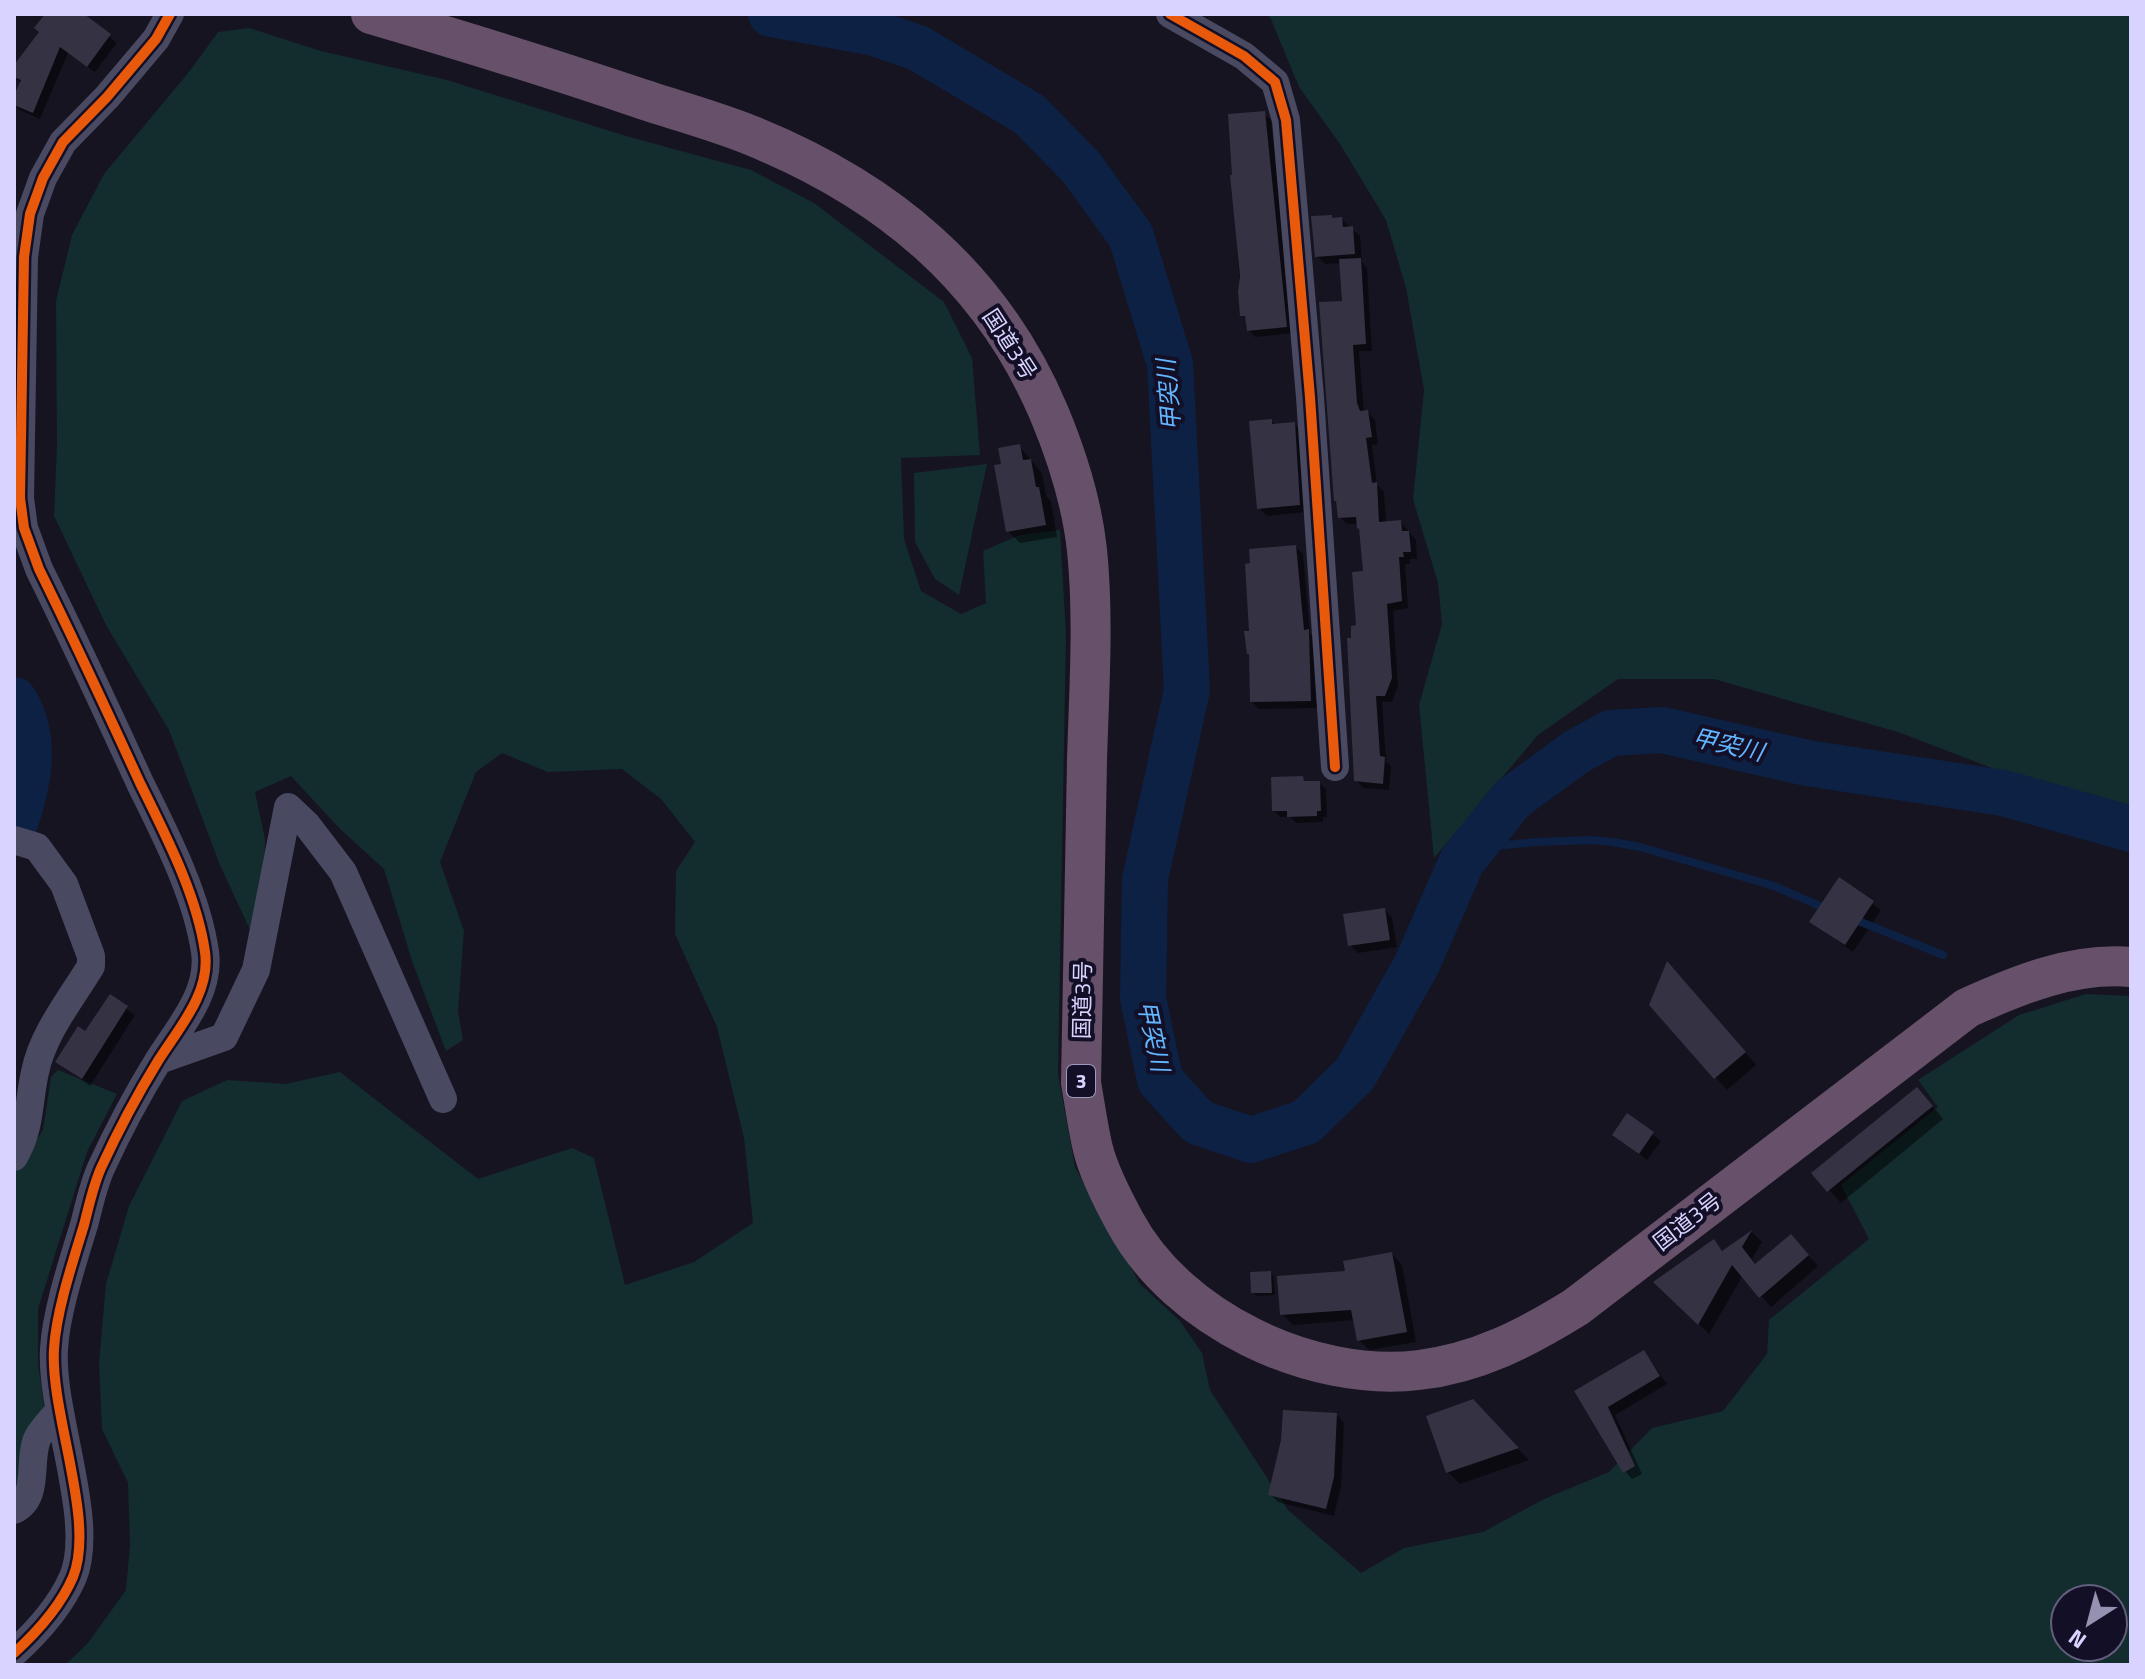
<svg xmlns="http://www.w3.org/2000/svg" width="2145" height="1679" font-family="'Titillium Web','Noto Sans JP',sans-serif">
<rect width="100%" height="100%" fill="#161421"/>
<path fill="#132c2d" fill-rule="evenodd" d="M1264,14H2131V822L1901,733L1714,679H1618L1538,735L1434,858L1419,705L1442,624L1438,583L1413,499L1424,390L1406,288L1386,220L1340,144L1299,87L1270,17Z
M249,28L321,51L447,80L626,136L751,170L814,203L944,302L972,358L980,455L901,458L904,539L921,591L961,614L986,603L983,551L1020,535L1060,530L1066,635L1058,1074L1075,1167L1140,1284L1180,1321L1202,1353L1210,1390L1288,1510L1361,1573L1404,1548L1483,1532L1544,1499L1609,1472L1652,1428L1723,1411L1767,1354L1769,1320L1869,1239L1841,1185L1938,1107L1918,1080L2019,1015L2086,994L2131,996V1665H65L88,1643L126,1590L130,1544L128,1483L102,1429L99,1363L106,1284L129,1206L182,1101L227,1080L285,1084L340,1072L478,1179L572,1148L594,1158L625,1285L694,1262L753,1223L744,1138L717,1027L675,934L676,871L695,842L661,799L622,769L548,772L502,753L476,772L440,862L464,931L458,1011L463,1040L446,1051L412,961L384,869L340,829L291,776L255,792L265,839L263,958L220,865L169,730L106,625L54,516L57,445L56,301L72,235L104,174L189,72L218,32ZM2065,1599H2113V1647H2065Z
M987,464L959,595L935,579L915,542L914,473Z
M58,1070L117,1094L87,1152L38,1309V1363L45,1414L25,1474L14,1496V1174L43,1130L51,1077Z"/>
<path fill="#0007" d="M47,14H81L117,43L95,72L68,53L40,119L20,110L14,104L21,83L14,76V70L41,32Z
M1264,114L1271,120L1293,333L1255,337L1249,330L1248,321L1242,315L1232,177Z
M1341,219L1360,236L1362,262L1367,268L1372,351H1359L1364,413L1368,412L1375,420L1378,444L1372,445L1377,485L1384,492L1386,523L1401,522L1416,540L1417,559H1410V564H1405L1408,608L1393,611L1398,686L1392,702H1382L1386,761L1391,766L1389,790L1363,788L1356,780L1353,640L1358,627L1365,573L1362,531L1358,524H1347L1339,517L1344,303L1342,263L1325,264L1317,256Z
M1271,421L1276,426L1294,424L1302,432L1307,512L1267,516L1259,508Z
M1019,446L1042,473L1046,496L1051,501L1057,537L1020,543L1008,531Z
M1296,547L1303,554L1310,634L1315,638L1318,708L1259,709L1252,702V565Z
M1302,778L1307,783H1319L1326,789L1327,817H1323V822L1296,823L1290,817H1280L1274,810Z
M1840,880L1881,910L1853,952L1812,922Z
M1385,910L1392,918L1397,947L1358,953L1350,945Z
M1679,975L1756,1065L1727,1090L1652,1005Z
M110,996L135,1015L90,1086L58,1062L85,1034Z
M1929,1102L1943,1119L1841,1203L1814,1173Z
M1628,1116L1661,1141L1647,1160L1615,1135Z
M1752,1232L1762,1242L1752,1259L1756,1265L1801,1247L1818,1266L1771,1307L1743,1275L1709,1334L1656,1282L1714,1242L1724,1252Z
M1392,1254L1402,1265L1416,1342L1369,1350L1359,1340L1355,1320L1293,1325L1282,1314L1347,1273Z
M1270,1273L1274,1276L1275,1295L1257,1296L1253,1292Z
M1644,1352L1667,1384L1615,1415L1642,1474L1632,1479L1625,1471L1577,1392Z
M1472,1402L1529,1460L1460,1484L1448,1472Z
M1337,1415L1344,1423L1341,1486L1334,1516L1278,1502L1270,1494Z"/>
<g fill="none" stroke-linecap="round" stroke-linejoin="round">
<path stroke="#0d2144" stroke-width="8" d="M1473,848L1537,842L1590,840L1612,842L1640,847L1774,886L1827,909
M1851,918L1943,955"/>
<path stroke="#0d2144" stroke-width="46" d="M771,14L874,33L918,48L1029,114L1081,167L1131,236L1170,364L1187,690L1145,879L1143,998L1160,1080L1198,1122L1251,1140L1306,1122L1355,1074L1417,964L1462,861L1512,799L1576,752L1611,733L1662,730L1807,763L2003,793L2131,829
M14,700C39,739 28,785 14,826"/>
</g>
<path fill="#343243" d="M45,14H84L111,34L87,67L60,47L33,113L14,105V95L21,80L14,77V65L39,32L34,28Z
M1265,111L1287,327L1247,331L1245,316H1240L1238,292L1240,276L1230,175H1232L1228,114Z
M1332,215V218L1342,217L1343,227L1353,226L1355,254L1315,257L1311,216Z
M1361,258L1366,344L1353,345L1357,403L1360,411L1368,410L1372,437L1366,438L1372,483L1377,482L1379,522L1401,520L1402,531H1409L1411,552H1403L1404,557H1399L1402,601L1387,604L1392,678L1385,696H1376L1380,756L1385,757L1383,784L1354,781L1347,638H1351V626L1356,625L1352,572L1363,571L1359,528L1357,529L1356,517L1338,518L1336,501H1334L1319,302L1342,301L1339,259Z
M1272,419V424L1295,422L1300,505L1257,509L1249,421Z
M1020,444L1023,460L1031,459L1036,487H1039L1046,525L1006,532L994,465L1001,464L998,448Z
M1296,545L1304,630L1309,629V633L1311,701L1250,702L1249,654H1247L1244,631H1249L1245,564L1250,563L1249,549Z
M1303,776L1304,781H1320L1321,811H1317V816L1287,817V811H1272L1271,777Z
M1839,877L1874,901L1845,945L1809,922Z
M1385,908L1390,940L1348,946L1343,914Z
M1667,961L1746,1052L1714,1079L1649,1005Z
M110,994L128,1006L82,1079L55,1062L78,1026L85,1031Z
M1917,1087L1933,1106L1827,1192L1811,1173Z
M1627,1113L1654,1132L1639,1154L1612,1135Z
M1752,1230L1742,1247L1755,1264L1791,1234L1809,1255L1759,1298L1732,1265L1698,1325L1653,1282L1714,1239L1722,1251Z
M1392,1252L1407,1332L1357,1341L1351,1310L1280,1315L1277,1276L1345,1271L1343,1261Z
M1271,1271L1272,1293H1251L1250,1272Z
M1644,1350L1660,1376L1608,1407L1635,1466L1623,1473L1574,1391Z
M1473,1399L1519,1448L1446,1473L1426,1416Z
M1283,1410L1337,1413L1334,1477L1326,1509L1268,1495L1281,1440Z"/>
<g fill="none" stroke-linecap="round" stroke-linejoin="round">
<path stroke="#4a4962" stroke-width="28" d="M1170,14L1244,56L1275,82L1286,120L1310,397L1335,767
M14,840L37,847L64,884L91,956V966C71,999 43,1033 35,1072C28,1103 31,1128 14,1157
M159,1060L224,1037L256,970L288,807L307,825L343,872L443,1099
M14,1510C41,1497 27,1459 38,1437C43,1428 52,1419 59,1411
M14,1653C36,1633 61,1605 73,1577C96,1521 50,1413 54,1349C56,1312 73,1261 84,1225C89,1206 93,1186 101,1168C118,1131 137,1095 158,1061C178,1029 211,993 205,952C197,895 165,834 140,783C107,711 74,640 39,569L24,528L20,498L24,257L30,214L43,178L63,142L107,97L156,39L170,14"/>
<path stroke="#67516a" stroke-width="40" d="M371,14C460,40 548,67 636,97C674,110 713,120 750,135C886,190 991,276 1049,413C1067,456 1082,504 1087,550C1094,619 1089,691 1087,760C1085,868 1083,976 1081,1083C1085,1105 1088,1128 1093,1149C1099,1173 1113,1200 1125,1222C1177,1319 1311,1383 1419,1370C1478,1363 1526,1338 1576,1307L1967,1008C2018,985 2073,962 2131,967"/>
<g stroke="#130f26" stroke-width="15">
<path id="cycleway" d="M1170,14L1244,56L1275,82L1286,120L1310,397L1335,767
M14,1653C36,1633 61,1605 73,1577C96,1521 50,1413 54,1349C56,1312 73,1261 84,1225C89,1206 93,1186 101,1168C118,1131 137,1095 158,1061C178,1029 211,993 205,952C197,895 165,834 140,783C107,711 74,640 39,569L24,528L20,498L24,257L30,214L43,178L63,142L107,97L156,39L170,14"/>
</g>
<use href="#cycleway" stroke="#e8590c" stroke-width="10"/>
</g>
<g text-anchor="middle" stroke-width="8" stroke-linejoin="round" paint-order="stroke">
<rect fill="#130f26" stroke="#9e99be" stroke-width="2" x="1067" y="1065" width="28" height="32" rx="6"/>
<g font-size="20" font-weight="bold" fill="#d9d4ff">
<text x="1081" y="1088">3</text>
</g>
<g font-size="22" fill="#d9d4ff" stroke="#130f26">
<text transform="translate(1010 344) rotate(57)" y="8">国道3号</text>
<text transform="translate(1082 1000) rotate(-89)" y="8">国道3号</text>
<text transform="translate(1687 1221) rotate(-38)" y="8">国道3号</text>
</g>
<g font-size="24" font-style="italic" fill="#62b6ff" stroke="#130f26">
<text transform="translate(1169 395) rotate(-95)" y="8">甲突川</text>
<text transform="translate(1728 745) rotate(13)" y="8">甲突川</text>
<text transform="translate(1153 1036) rotate(78)" y="8">甲突川</text>
</g>
</g>
<rect width="2145" height="1679" fill="none" stroke="#d9d4ff" stroke-width="32"/>
<g transform="translate(2089 1623) rotate(216)"><circle r="38" fill="#130f26" stroke="#625e7d" stroke-width="2"/>
<path d="M0-6L14 30L0 20L-14 30Z" fill="#9591b1"/>
<text y="-12" font-size="22" font-weight="bold" text-anchor="middle" fill="#d9d4ff">N</text>
</g>
</svg>
